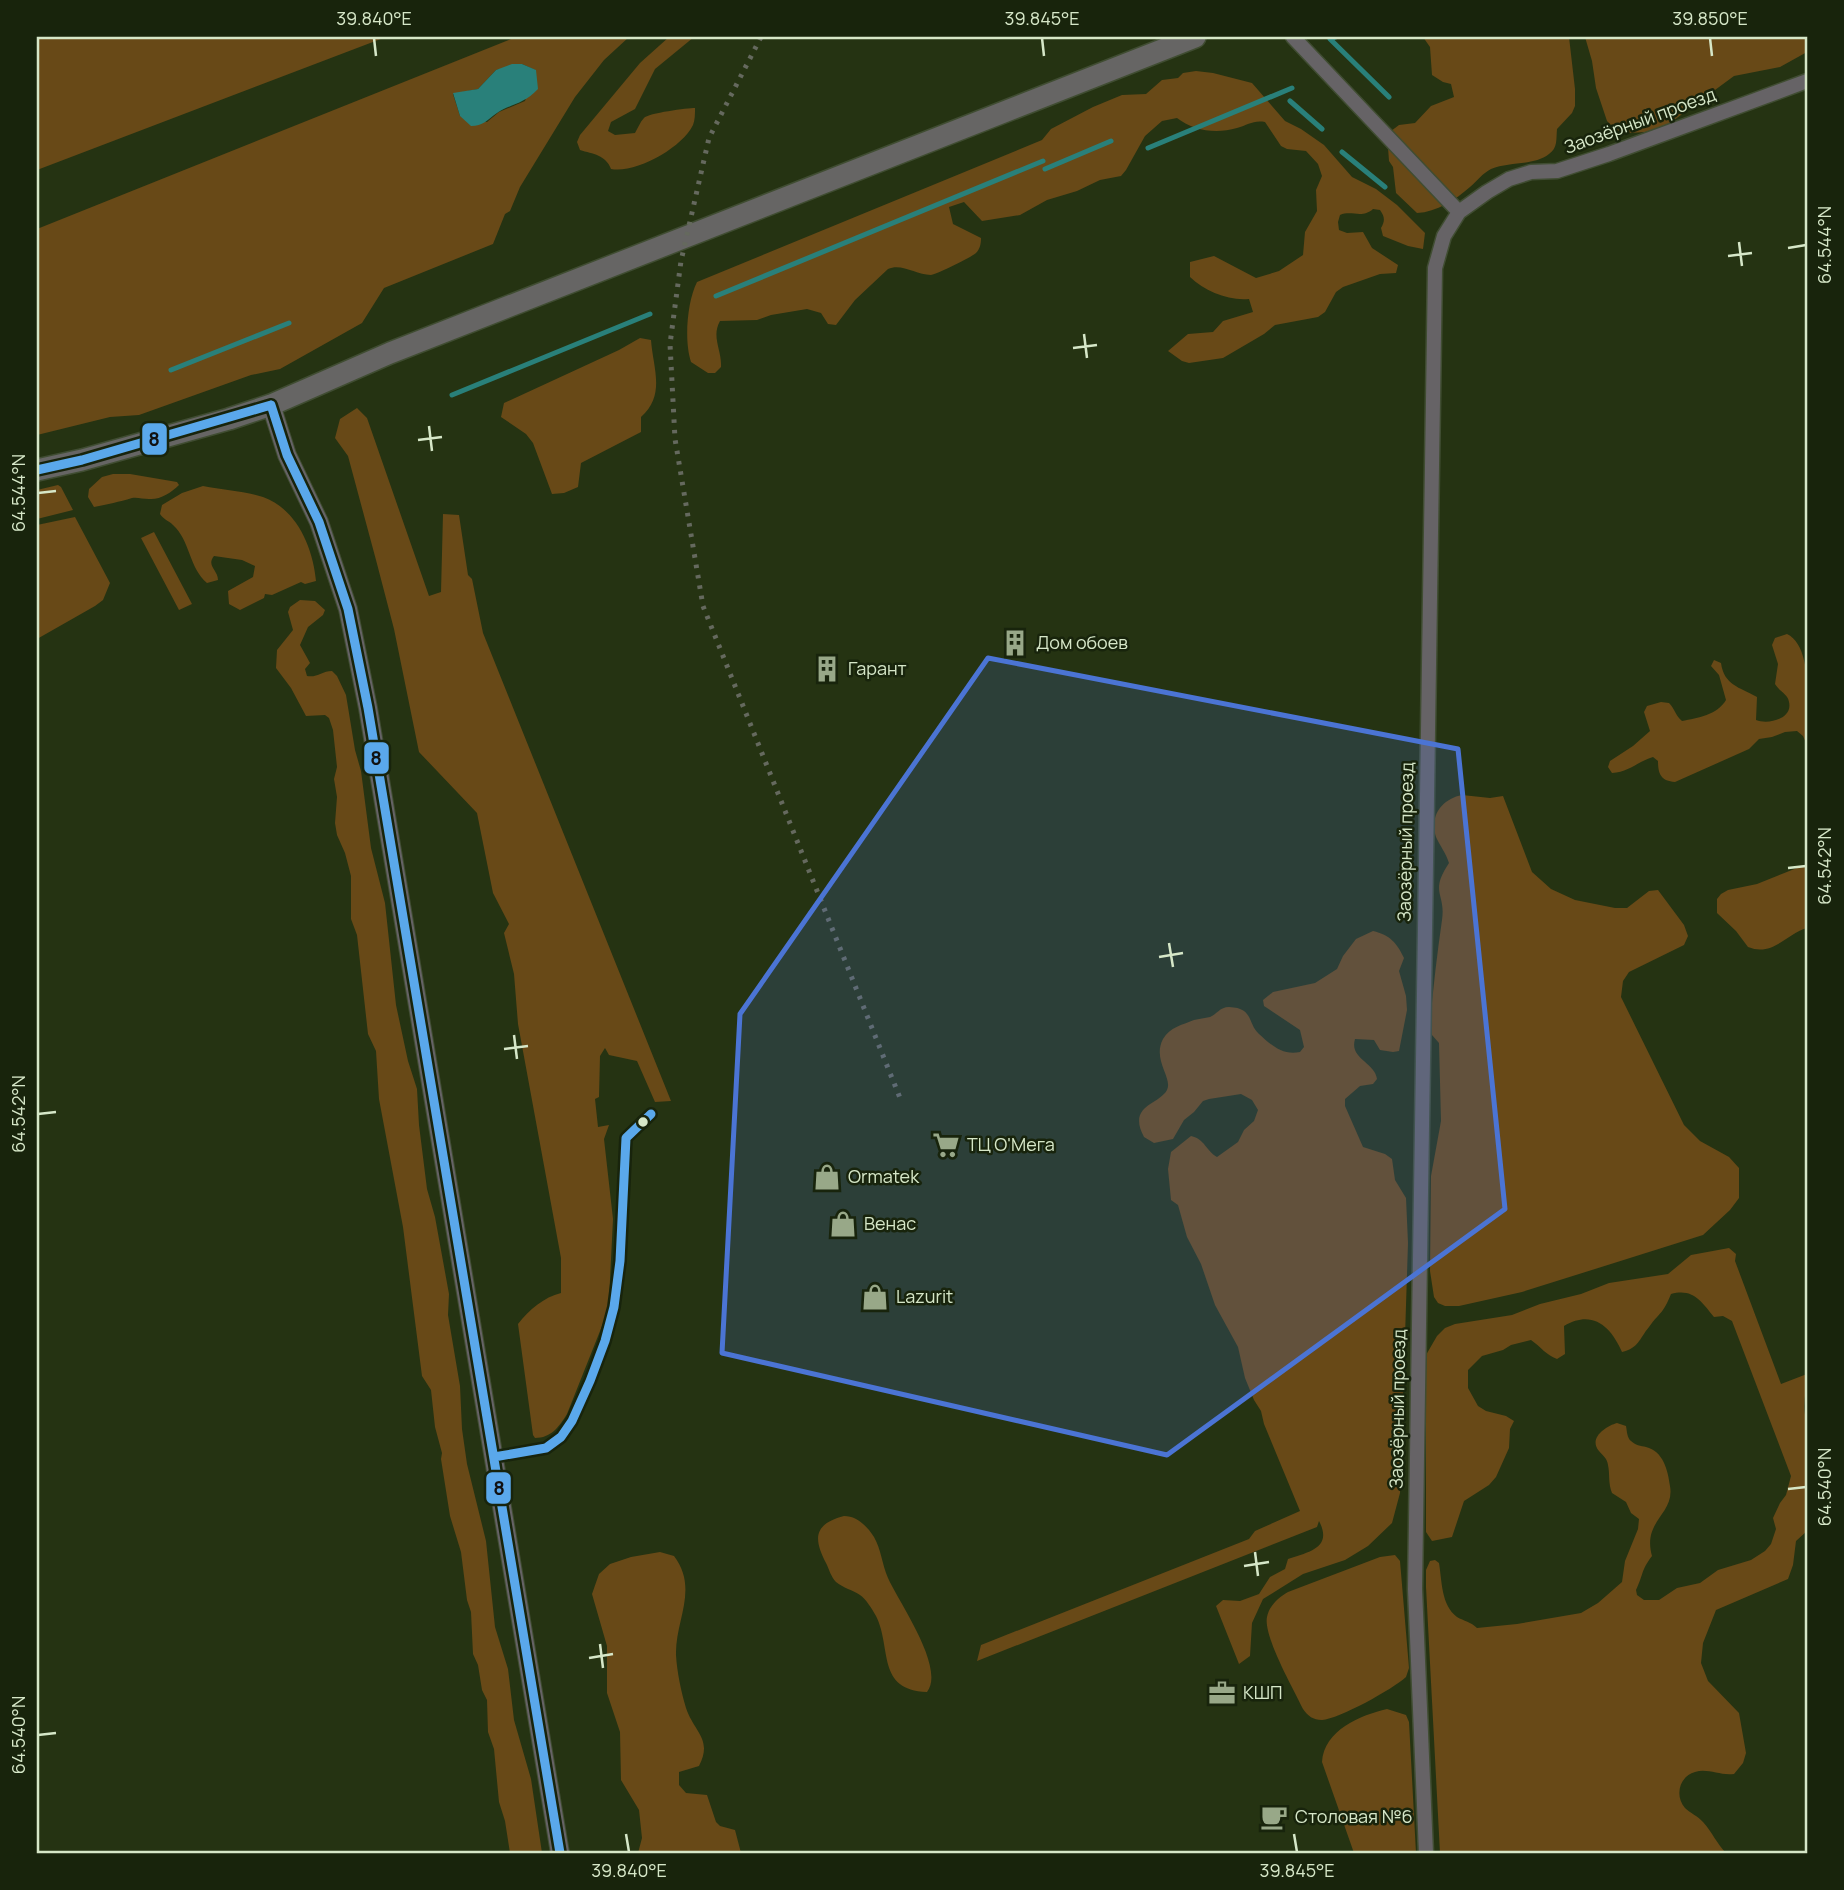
<svg xmlns="http://www.w3.org/2000/svg" width="1844" height="1890" font-family="Manrope,sans-serif">
<rect width="100%" height="100%" fill="#253312"/>
<path fill="#684917" fill-rule="evenodd" d="M37,37H386L37,170Z
M516,37H629L604,60L575,97L520,187L510,211L505,214L493,244L384,288L362,323L280,369L251,375L139,415L110,417L37,435V229ZM522,64L535,70L525,101L499,112L487,122L460,116L453,94L478,89L496,70Z
M669,37H694L655,69L635,109L611,122L608,131L615,135L635,133C638,128 640,122 644,118C648,113 688,108 695,108C695,114 695,120 693,125C682,148 635,174 611,169C606,155 593,154 580,150L577,142L580,135L640,63Z
M1423,37H1569L1575,89V106L1572,113L1557,129C1556,139 1558,148 1549,154C1534,166 1510,161 1491,169C1483,173 1477,181 1470,187C1455,200 1437,212 1417,213L1396,193L1393,167L1389,161L1387,134L1399,125L1415,123L1431,106L1454,97L1451,84L1443,82L1432,75L1430,47Z
M1585,37H1807V52L1780,67L1734,76L1666,126L1645,132L1629,133L1616,130L1607,121L1596,88L1592,61Z
M1196,71L1213,73L1252,83L1285,121L1301,129L1324,145L1352,177L1376,189L1397,205L1425,233L1423,249L1408,246L1383,236L1381,228C1385,221 1385,217 1380,210L1373,209C1362,219 1352,210 1340,215L1338,222L1339,230L1347,233L1363,232L1372,248L1398,265L1396,273L1380,274L1343,287L1336,292L1325,312L1318,317L1275,325L1264,334L1223,358L1189,363L1182,361L1168,351L1188,334L1213,332L1223,321L1253,312L1249,299C1228,301 1205,291 1190,277V262L1214,256L1256,278L1279,271L1303,255L1305,232L1317,211L1316,190L1322,176L1318,164L1306,151L1287,149L1281,146L1265,122C1253,120 1248,125 1237,128C1216,134 1194,131 1177,118L1162,121L1145,136L1126,170L1121,176L1100,180L1077,191L1047,200L1020,215L982,221L964,202L949,207L953,224L981,238C981,244 980,249 976,253C972,257 935,275 931,275C916,275 902,263 888,269L855,300L836,325L828,324L821,313L807,309L771,315L757,320L720,321C711,337 722,350 721,367L715,373H708L691,362C684,341 687,302 697,282L1042,140L1051,129L1093,107L1122,95L1146,94L1162,80L1178,78L1183,73Z
M640,338L651,340C653,368 666,395 641,417V432L581,463L578,487L564,493L552,494L533,443L526,434L501,417L504,403L619,350Z
M357,408L367,418L429,596L441,592L443,514L459,515L468,575L472,579L483,633L671,1101L655,1102L637,1061L609,1055L605,1048L600,1056L599,1097L595,1099L598,1127L609,1125L604,1139L613,1219L609,1300L608,1311L567,1414C559,1427 551,1438 535,1438L533,1435L518,1324C529,1310 544,1297 561,1293V1258L518,1024L514,974L504,933L509,924L493,893L477,813L419,752L394,629L376,560L348,456L335,438L340,419Z
M113,474H130L177,482L179,485C171,493 160,500 149,499C143,499 137,497 132,498C119,502 108,504 94,507L88,497L89,489L102,477Z
M58,485L61,487L73,510L37,519V490Z
M203,486C223,490 244,491 263,497C297,509 313,548 316,581L305,584L301,582L272,595L265,594L264,598L240,610L229,604L228,591L253,577L255,566L242,560L214,556C206,566 218,570 218,580L207,583C189,568 190,540 173,525C168,520 164,520 160,514L162,505L182,493Z
M75,517L110,583L103,600L95,606L37,639V525Z
M154,532L192,604L179,610L141,538Z
M300,600L315,601L325,610L323,615L308,627L300,645L310,663L305,669L307,676C317,678 322,671 332,671L337,676L346,695L355,750L361,771L371,848L385,903L396,1005L408,1061L417,1089L419,1125L427,1189L435,1217L449,1294L448,1315L460,1386L462,1429L467,1464L486,1541L495,1627L508,1669L514,1720L531,1779L542,1853H510L505,1821L499,1802L494,1749L488,1732L487,1700L482,1690L478,1665L473,1654L471,1612L467,1600L461,1552L450,1516L441,1459L442,1453L435,1427L431,1390L422,1376L403,1227L379,1099L376,1051L368,1034L357,935L351,919V876L345,853L337,835L335,823L337,797L334,779L337,767L333,730L329,718L325,715L306,716L291,688L276,668L277,650L293,630L288,612L290,607Z
M1787,634C1815,647 1807,718 1807,745L1803,736L1797,731L1785,732L1772,737L1759,739L1749,749L1675,782C1661,781 1658,774 1658,761L1653,757C1637,762 1629,772 1612,773L1608,767L1610,761L1633,746L1650,731L1644,712L1647,706L1661,702L1669,703C1675,709 1675,715 1682,721C1698,718 1717,715 1726,700L1719,675L1711,666L1714,660L1721,663C1724,685 1739,687 1757,697L1756,720C1768,725 1793,719 1789,702C1788,694 1779,691 1775,684L1778,664L1772,645L1775,638Z
M1462,795L1490,798L1503,796L1532,872L1551,889L1575,900L1615,908H1627L1649,891L1658,890L1684,925L1688,936L1684,945L1629,972L1623,981L1621,997L1684,1125L1700,1141L1729,1157L1739,1168V1198L1730,1210L1703,1235L1522,1292L1459,1306H1445L1438,1303L1434,1297L1430,1271L1431,1176L1441,1121L1439,1043L1432,1035L1430,1024C1433,989 1437,955 1442,920C1446,893 1429,893 1449,863C1446,853 1440,846 1436,837C1429,816 1442,799 1462,795Z
M1807,864V928C1786,934 1773,957 1748,947L1736,931L1717,913V899L1721,894L1728,890L1757,884Z
M1373,931C1390,935 1397,943 1404,958L1399,971L1406,996L1407,1010L1399,1051L1393,1052L1380,1050L1374,1040L1355,1039C1349,1059 1375,1062 1377,1079L1373,1084L1360,1086L1345,1099V1106L1363,1147L1385,1154L1392,1159L1395,1180L1406,1198L1408,1243L1400,1493L1392,1523L1368,1546L1345,1560L1303,1574L1263,1599L1252,1623L1250,1656L1239,1664L1216,1606L1223,1600L1240,1601L1259,1594L1270,1577L1285,1569L1288,1559C1309,1552 1333,1548 1319,1521L1317,1527L977,1661L981,1645L1249,1539L1255,1531L1300,1511L1264,1424L1261,1411L1254,1400L1245,1378L1238,1347L1215,1305L1201,1264L1187,1237L1178,1205L1171,1200L1168,1169L1171,1152L1191,1136C1205,1139 1206,1151 1217,1157L1238,1142L1244,1130L1254,1121L1258,1110L1252,1100L1241,1094L1209,1099L1203,1101L1194,1112L1184,1120L1173,1139L1154,1143L1144,1137C1127,1105 1159,1105 1167,1090C1173,1078 1152,1060 1163,1039C1170,1027 1182,1025 1194,1020C1199,1019 1205,1018 1210,1017C1217,1014 1220,1007 1229,1007C1254,1008 1247,1023 1259,1034C1270,1044 1282,1056 1300,1052L1304,1047L1300,1030L1264,1006L1263,1000L1273,992L1315,983L1337,969L1343,956L1356,939Z
M1729,1248L1736,1254L1735,1261L1781,1384L1807,1374C1807,1390 1801,1408 1807,1421V1531L1796,1541L1793,1565L1788,1579L1716,1610L1703,1643L1701,1663L1708,1681L1739,1713L1746,1753L1743,1763L1734,1774C1720,1776 1708,1768 1695,1772C1680,1776 1674,1795 1685,1808C1690,1813 1698,1816 1703,1822C1712,1832 1717,1844 1726,1853H1440L1426,1587V1570L1430,1561L1435,1560L1439,1563C1442,1581 1441,1605 1457,1617C1464,1621 1471,1622 1477,1628L1517,1624L1581,1613L1598,1603L1622,1582L1625,1561L1638,1529L1639,1519L1631,1513L1626,1502L1612,1493C1608,1483 1610,1474 1608,1465C1607,1458 1603,1456 1599,1451C1588,1438 1606,1426 1617,1423L1626,1426C1627,1431 1627,1438 1631,1441C1635,1445 1641,1446 1646,1447C1663,1451 1668,1470 1670,1486C1675,1515 1642,1520 1652,1556C1641,1570 1643,1576 1636,1590L1637,1595L1644,1600H1659L1677,1588L1700,1583L1718,1570L1751,1560L1765,1551L1771,1544L1776,1529L1773,1518L1780,1503L1786,1495L1791,1476L1732,1321L1723,1316L1714,1317C1701,1301 1693,1288 1671,1294C1663,1314 1660,1312 1649,1327C1639,1339 1639,1348 1622,1352C1611,1327 1593,1309 1564,1326L1565,1354L1557,1359C1546,1355 1541,1347 1531,1340L1511,1345L1503,1350L1482,1356L1468,1370V1388L1478,1406L1486,1411L1506,1416L1514,1421L1510,1429L1509,1448L1496,1477L1489,1485L1464,1501L1452,1537L1432,1541L1426,1532V1355L1437,1336L1445,1328L1455,1324L1512,1315L1540,1304L1581,1294L1609,1283L1668,1274L1691,1255Z
M844,1516C857,1516 867,1526 874,1537C881,1549 882,1564 888,1578C898,1601 946,1668 927,1692C876,1690 892,1648 876,1616C872,1609 866,1599 860,1595C853,1590 843,1588 836,1582C831,1577 829,1569 826,1563C813,1538 814,1524 844,1516Z
M660,1552L674,1556C699,1589 675,1620 676,1655C677,1672 681,1691 686,1708C694,1732 713,1739 699,1766L679,1772V1785L686,1793L707,1795L716,1822L720,1826L735,1830L741,1853H638L642,1838L639,1810L621,1780L620,1732L607,1693V1646L592,1594L599,1574L610,1564L631,1557Z
M1395,1555L1400,1561L1409,1668L1406,1677C1393,1689 1339,1719 1322,1720C1313,1720 1308,1716 1303,1709C1294,1690 1263,1636 1267,1617C1269,1606 1279,1597 1288,1592L1380,1557Z
M1387,1709L1406,1715L1409,1722L1416,1853H1354L1322,1762C1324,1730 1361,1715 1387,1709Z"/>
<path fill="#29807a" d="M512,64H522L536,70L538,89C524,104 513,103 497,113C487,120 483,126 471,126L460,116L453,93L478,89L496,70Z"/>
<g fill="none" stroke-linecap="round" stroke-linejoin="round">
<path stroke="#29807a" stroke-width="5" d="M1336,37L1330,39L1389,97
M1290,101L1322,129
M1148,148L1292,88
M1342,152L1385,187
M1045,169L1111,141
M716,296L1043,161
M171,370L289,323
M452,395L650,314"/>
<g stroke="#404d32" stroke-width="17">
<path id="minor" d="M1293,37L1459,212
M1426,1853L1415,1589L1435,268L1444,236L1459,212L1487,192L1509,179L1531,172L1557,171L1609,154L1807,81"/>
</g>
<g stroke="#404d32" stroke-width="20">
<path id="tertiary" d="M271,405L287,455L319,522L348,609L368,708L560,1853"/>
</g>
<g stroke="#404d32" stroke-width="24">
<path id="secondary" d="M37,470L82,460L229,419L271,405L390,353L1195,37"/>
</g>
<use href="#minor" stroke="#666366" stroke-width="14"/>
<use href="#tertiary" stroke="#666366" stroke-width="18"/>
<use href="#secondary" stroke="#666564" stroke-width="21"/>
<path stroke="#65695e" stroke-width="5" stroke-dasharray="3.5 7" stroke-linecap="butt" d="M761,37L709,138L681,261L670,344L675,439L703,606L902,1103"/>
<g stroke="#18240c" stroke-width="14">
<path id="bus-1" d="M271,405L287,455L319,522L348,609L368,708L560,1853
M37,470L82,460L271,405
M494,1457L546,1448L561,1437L572,1421L590,1381L605,1341L614,1307L620,1261L626,1138L651,1114"/>
</g>
<use href="#bus-1" stroke="#5aa8eb" stroke-width="9"/>
</g>
<path fill="#4b74d4" fill-opacity="0.2" stroke="#4b74d4" stroke-width="5" stroke-linejoin="round" d="M988,658L1458,749L1505,1209L1167,1455L722,1353L740,1014Z"/>
<path fill="none" stroke="#d6e7c8" stroke-width="2.5" d="M374,38L376,56M1042,38L1044,56M1710,38L1712,56M1739,242L1742,266M1788,248L1806,245M1728,256L1752,253M1084,334L1087,358M1073,348L1097,345M429,426L432,451M418,440L442,437M38,493L56,491M1788,868L1806,866M1169,943L1173,967M1159,957L1183,953M514,1035L517,1059M504,1049L528,1046M38,1114L56,1112M1788,1489L1806,1487M1255,1552L1258,1576M1244,1566L1269,1562M600,1644L603,1668M589,1658L613,1654M38,1735L56,1733M626,1834L629,1852M1294,1834L1297,1852"/>
<defs>
<g id="building-bare" transform="scale(2.1)"><path d="M-4-6H4V6H1V3H-1V6H-4ZM-2.5-4.3h1.7v1.8h-1.7ZM.8-4.3h1.7v1.8H.8ZM-2.5-1h1.7V.8h-1.7ZM.8-1h1.7V.8H.8Z" fill="#98a888" stroke="#18240c" stroke-width="2.5" paint-order="stroke"/></g>
<g id="supermarket-bare" transform="scale(2.1)"><path d="M-6-5.5h2.5l.6 2H6L4.5 2H-2.5L-4.4-4H-6ZM-1.5 3.2a1.3 1.3 0 1 0 .1 0ZM3 3.2a1.3 1.3 0 1 0 .1 0Z" fill="#98a888" stroke="#18240c" stroke-width="2.5" paint-order="stroke"/></g>
<g id="shop-bare" transform="scale(2.1)"><path d="M-5-2.5h2.3a2.7 3.5 0 0 1 5.4 0H5L5.5 6h-11ZM-1.5-2.5h3a1.5 2.3 0 0 0-3 0Z" fill="#98a888" stroke="#18240c" stroke-width="2.5" paint-order="stroke"/></g>
<g id="office-bare" transform="scale(2.1)"><path d="M-6-3h4V-5.5h4V-3h4V5H-6ZM-1-4.5V-3h2v-1.5ZM-6 0V1H6V0Z" fill="#98a888" stroke="#18240c" stroke-width="2.5" paint-order="stroke"/></g>
<g id="cafe-bare" transform="scale(2.1)"><path d="M-5.5-4.5H6V0H3Q3 3.5 0 3.5H-2.5Q-5.5 3.5-5.5 0ZM3-3.2v2h1.7v-2ZM-6 4.5H4V6H-6Z" fill="#98a888" stroke="#18240c" stroke-width="2.5" paint-order="stroke"/></g>
</defs>
<g fill-rule="evenodd">
<use href="#building-bare" x="1015" y="643"/>
<use href="#building-bare" x="827" y="669"/>
<use href="#supermarket-bare" x="946" y="1145"/>
<use href="#shop-bare" x="827" y="1177"/>
<use href="#shop-bare" x="843" y="1224"/>
<use href="#shop-bare" x="875" y="1297"/>
<use href="#office-bare" x="1222" y="1693"/>
<use href="#cafe-bare" x="1274" y="1817"/>
</g>
<circle fill="#d6e7c8" stroke="#18240c" stroke-width="2.5" cx="643" cy="1122" r="6"/>
<g text-anchor="middle" stroke-width="5" stroke-linejoin="round" paint-order="stroke">
<g font-size="18" fill="#d6e7c8" stroke="#18240c">
<text transform="translate(1640 121) rotate(-20)" y="6">Заозёрный проезд</text>
<text transform="translate(1406 842) rotate(-89)" y="6">Заозёрный проезд</text>
<text transform="translate(1398 1409) rotate(-89)" y="6">Заозёрный проезд</text>
</g>
<g font-size="18" fill="#d6e7c8" stroke="#18240c" text-anchor="start">
<text x="1036" y="649">Дом обоев</text>
<text x="848" y="675">Гарант</text>
<text x="967" y="1151">ТЦ О'Мега</text>
<text x="848" y="1183">Ormatek</text>
<text x="864" y="1230">Венас</text>
<text x="896" y="1303">Lazurit</text>
<text x="1243" y="1699">КШП</text>
<text x="1295" y="1823">Столовая №6</text>
</g>
</g>
<g stroke="#18240c" stroke-width="2.5">
<rect x="141" y="422" width="27" height="34" rx="7" fill="#5aa8eb"/>
<rect x="363" y="741" width="27" height="34" rx="7" fill="#5aa8eb"/>
<rect x="485" y="1471" width="27" height="34" rx="7" fill="#5aa8eb"/>
</g>
<g font-size="19" text-anchor="middle" font-weight="bold" fill="#111">
<text x="154" y="446">8</text>
<text x="376" y="765">8</text>
<text x="499" y="1495">8</text>
</g>
<rect width="1844" height="1890" fill="none" stroke="#18240c" stroke-width="77"/>
<rect x="38" y="38" width="1768" height="1814" fill="none" stroke="#d6e7c8" stroke-width="2.5"/>
<g font-size="18" text-anchor="middle" fill="#d6e7c8">
<text x="374" y="25">39.840°E</text>
<text x="1042" y="25">39.845°E</text>
<text x="1710" y="25">39.850°E</text>
<text transform="translate(1825 245) rotate(-90)" y="6">64.544°N</text>
<text transform="translate(19 493) rotate(-90)" y="6">64.544°N</text>
<text transform="translate(1825 866) rotate(-90)" y="6">64.542°N</text>
<text transform="translate(19 1114) rotate(-90)" y="6">64.542°N</text>
<text transform="translate(1825 1487) rotate(-90)" y="6">64.540°N</text>
<text transform="translate(19 1735) rotate(-90)" y="6">64.540°N</text>
<text x="629" y="1877">39.840°E</text>
<text x="1297" y="1877">39.845°E</text>
</g>
</svg>
